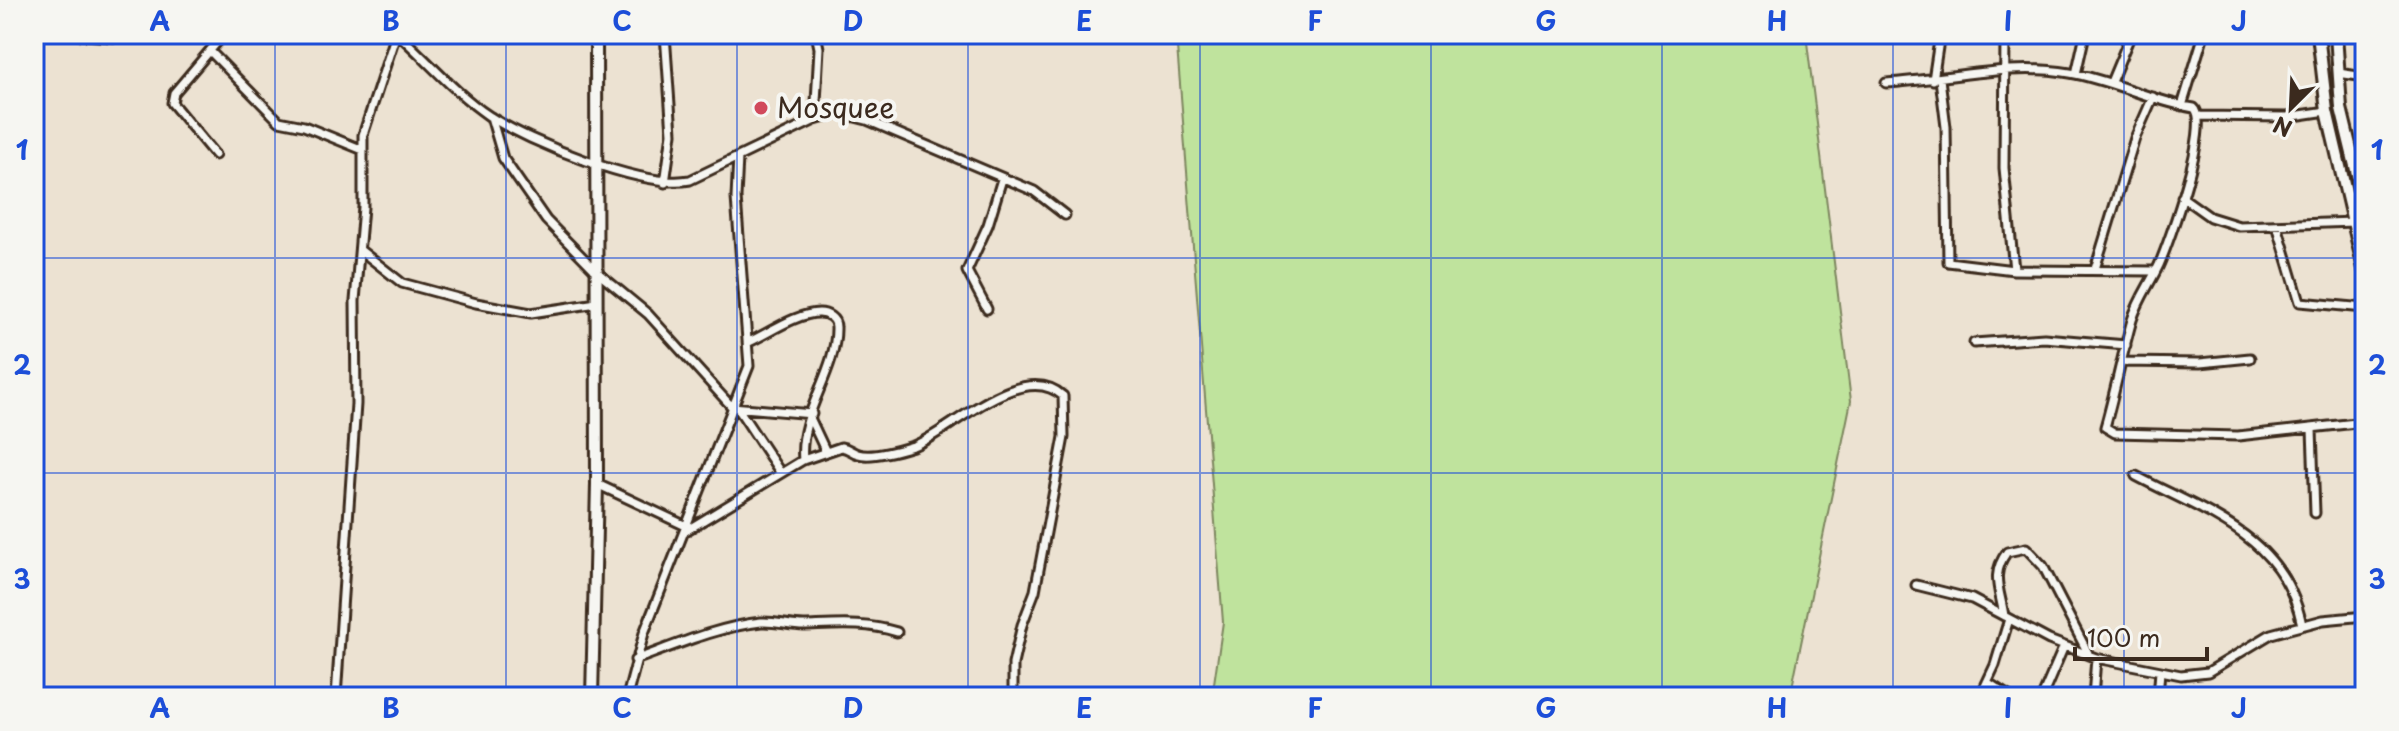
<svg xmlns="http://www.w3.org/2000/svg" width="2399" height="731" font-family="'Playpen Sans',sans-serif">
<rect width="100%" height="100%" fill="#ece2d2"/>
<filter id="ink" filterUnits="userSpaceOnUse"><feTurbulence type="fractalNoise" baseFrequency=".0125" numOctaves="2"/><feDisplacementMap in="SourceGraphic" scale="16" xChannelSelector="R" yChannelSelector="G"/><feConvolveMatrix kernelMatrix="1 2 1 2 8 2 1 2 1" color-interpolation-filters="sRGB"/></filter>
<g filter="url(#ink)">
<path fill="#bfe39d" stroke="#7d865e" stroke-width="2" d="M1176,34H1806L1851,401L1790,697H1212L1223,622Z"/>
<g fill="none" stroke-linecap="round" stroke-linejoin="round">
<g stroke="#3b2a1e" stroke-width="13">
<path id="street" d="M70,34L113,37L186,34
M398,34C428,61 455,93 489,116C529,142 644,189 690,180L815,120L839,113L867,120L1034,191L1065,215
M2005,34L2004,168L2014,270
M210,51L279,121L304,126L363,150
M2338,73L2365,77
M2076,74L2085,34
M1940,79L1946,127L1948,262L2014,270L2155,271
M1933,80L1940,34
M2111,82L2131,34
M1886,83C1946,80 2010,62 2070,73C2112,80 2151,101 2194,108C2212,122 2169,242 2159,265C2150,284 2138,300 2132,320C2122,355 2115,392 2105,427L2115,433L2238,436L2365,422
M2182,106L2204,34
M2200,116L2287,117L2327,111
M491,117L503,158L546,220L597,272L648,314L732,407L812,414
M815,120L819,48L816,34
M215,155L172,103L174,93L224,34
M665,183L672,133L665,34
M2182,197L2210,217L2239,226L2354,222
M2277,225L2300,302L2365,308
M360,250L402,283L476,303L531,313L597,303
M2095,269L2135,138L2153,97
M987,309L967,271L988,225L1002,179
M749,342C769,333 797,313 819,313C827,313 836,318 836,327C837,372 798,414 803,460
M1974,343L2044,338L2126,345
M2122,362L2200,363L2250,358
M739,410L780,472
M810,418L826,452
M2312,429L2315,513
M2136,476C2208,514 2284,536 2302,625
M597,484L686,526
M684,532L803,460L841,447C849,448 851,452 858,454C871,458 900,450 913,446C949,433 1022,358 1063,396L1064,437L1035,591L1022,625L1013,664V697
M1916,585L1972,599L2049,640L2096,658L2181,675L2208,672L2271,634L2323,620L2365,616
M2004,616C2000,589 1990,575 2007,552L2026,548L2043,566L2088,653
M635,660C676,645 717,627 761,622C775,621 790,626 804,626C837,625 865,622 897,632
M1987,682L2010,697
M336,697L356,404L355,301L363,207V135L396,34
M627,697L644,633L749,366L736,198L738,157
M1980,697L1995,665L2009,619
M2042,697L2064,646
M2093,697L2096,658
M2158,697L2160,671"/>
</g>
<g stroke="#3b2a1e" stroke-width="16">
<path id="secondary" d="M2318,34L2327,111L2365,273
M2336,34L2341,108L2365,207
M592,697L597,484L596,34"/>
</g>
<use href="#street" stroke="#f6f6f2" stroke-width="7"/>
<use href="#secondary" stroke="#f6f6f2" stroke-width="10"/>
</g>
</g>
<path fill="none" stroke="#1d4ed8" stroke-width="2" stroke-opacity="0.55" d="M275,34V697M506,34V697M737,34V697M968,34V697M1200,34V697M1431,34V697M1662,34V697M1893,34V697M2124,34V697M34,258H2365M34,473H2365"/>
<circle fill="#d1495b" stroke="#f6f6f2" stroke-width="3" cx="761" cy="108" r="8"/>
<g text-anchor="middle" stroke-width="8" stroke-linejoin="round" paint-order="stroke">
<g font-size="28" fill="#3b2a1e" stroke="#f6f6f2" text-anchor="start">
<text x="777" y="118">Mosquee</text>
</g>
</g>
<rect width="2399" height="731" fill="none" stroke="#f6f6f2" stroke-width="88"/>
<g transform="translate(2291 108) rotate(204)" stroke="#f6f6f2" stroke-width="6" paint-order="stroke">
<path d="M0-6L14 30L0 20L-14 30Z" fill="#3b2a1e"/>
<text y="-12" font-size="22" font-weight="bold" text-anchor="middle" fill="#3b2a1e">N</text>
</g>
<path d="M2075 647v12h132v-12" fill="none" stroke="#3b2a1e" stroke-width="4"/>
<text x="2087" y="647" font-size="24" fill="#3b2a1e" stroke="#f6f6f2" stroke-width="6" paint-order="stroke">100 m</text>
<rect x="44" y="44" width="2311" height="643" fill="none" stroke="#1d4ed8" stroke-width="3"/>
<g font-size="26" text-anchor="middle" font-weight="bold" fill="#1d4ed8">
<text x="160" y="31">A</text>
<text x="391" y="31">B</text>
<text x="622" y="31">C</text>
<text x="853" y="31">D</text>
<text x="1084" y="31">E</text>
<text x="1315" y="31">F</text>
<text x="1546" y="31">G</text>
<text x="1777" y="31">H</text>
<text x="2008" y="31">I</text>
<text x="2239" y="31">J</text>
<text x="22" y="160">1</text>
<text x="2377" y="160">1</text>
<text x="22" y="375">2</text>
<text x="2377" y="375">2</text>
<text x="22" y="589">3</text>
<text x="2377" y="589">3</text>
<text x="160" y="718">A</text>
<text x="391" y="718">B</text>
<text x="622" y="718">C</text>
<text x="853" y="718">D</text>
<text x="1084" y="718">E</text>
<text x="1315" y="718">F</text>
<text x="1546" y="718">G</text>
<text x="1777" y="718">H</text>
<text x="2008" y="718">I</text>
<text x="2239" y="718">J</text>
</g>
</svg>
